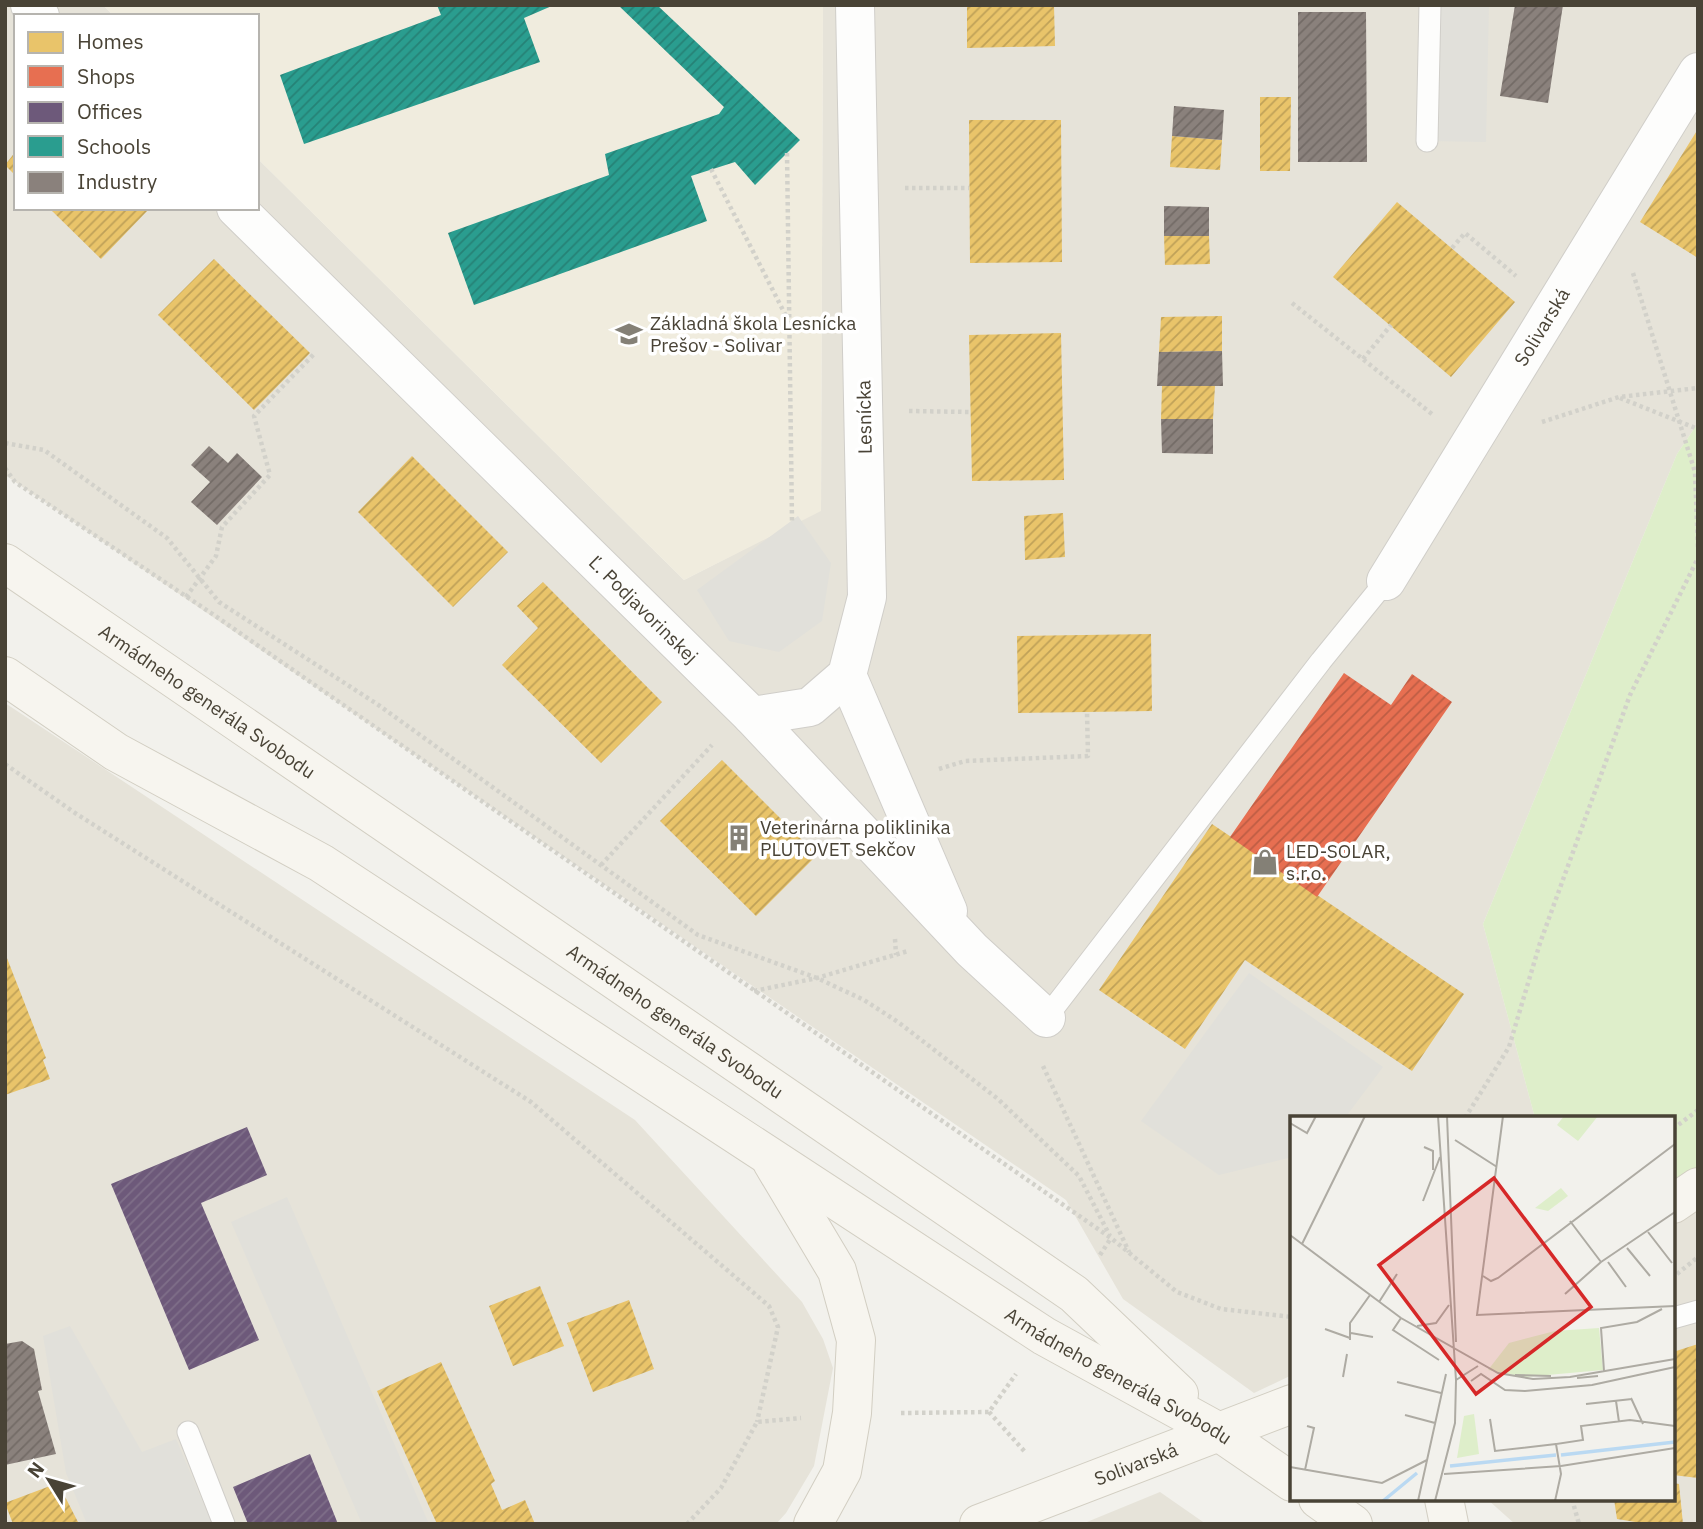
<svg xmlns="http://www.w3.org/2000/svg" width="1703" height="1529" font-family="'IBM Plex Sans',sans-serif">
<defs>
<pattern id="homes-hatch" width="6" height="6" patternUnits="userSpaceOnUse" patternTransform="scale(1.75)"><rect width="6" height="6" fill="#e9c46a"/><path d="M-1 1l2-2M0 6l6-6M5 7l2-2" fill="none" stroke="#bfa158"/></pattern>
<pattern id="shops-hatch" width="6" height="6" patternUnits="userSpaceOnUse" patternTransform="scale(1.75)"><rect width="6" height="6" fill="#e76f51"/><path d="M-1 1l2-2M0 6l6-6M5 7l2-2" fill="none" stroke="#bd5d44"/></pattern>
<pattern id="offices-hatch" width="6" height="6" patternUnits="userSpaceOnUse" patternTransform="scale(1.75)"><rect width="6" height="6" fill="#6d597a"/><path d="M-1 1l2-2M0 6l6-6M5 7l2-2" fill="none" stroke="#7f6f89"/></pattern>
<pattern id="schools-hatch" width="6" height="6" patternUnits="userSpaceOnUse" patternTransform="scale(1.75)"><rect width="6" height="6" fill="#2a9d8f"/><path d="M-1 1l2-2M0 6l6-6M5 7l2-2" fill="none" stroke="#268276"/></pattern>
<pattern id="industry-hatch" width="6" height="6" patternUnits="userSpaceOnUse" patternTransform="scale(1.75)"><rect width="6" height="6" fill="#8a817c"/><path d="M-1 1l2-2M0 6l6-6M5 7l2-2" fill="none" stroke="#736b66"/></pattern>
</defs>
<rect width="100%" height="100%" fill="#f2f1ec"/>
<path fill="#e6e3d9" d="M5,5H103L114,16H16V208H257V158L684,580L821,510L823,5H1698V423L1677,454L1483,924L1535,1118H1292V1375L1254,1393L1123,1299L1066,1200L5,475Z
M5,703L635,1120L802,1302L823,1339L833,1368L814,1466L786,1513L776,1524H5Z
M1698,1166V1524H1515L1487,1499H1673V1189Z
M1160,1492L1206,1524H1082Z"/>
<path fill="#f0ecde" d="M103,5H823L821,511L684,580L257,158V16H114Z"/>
<path fill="#deeeca" d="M1698,423V1166L1673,1189V1118H1535L1483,924L1677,454Z"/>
<path fill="#e1e0da" d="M1430,5H1489L1486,142L1427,141Z
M798,516L831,563L822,621L779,652L729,641L697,590Z
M1249,973L1383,1067L1345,1118H1292V1157L1219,1175L1141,1121Z
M287,1197L429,1524H362L231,1222Z
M70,1326L142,1452L176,1439L212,1524H87L66,1473L43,1336Z"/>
<path fill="url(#homes-hatch)" d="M967,5H1054L1055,46L967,48Z
M1260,97H1291L1290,171H1260Z
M969,120H1061L1062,262L970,263Z
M1698,129V258L1640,222Z
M1172,136L1222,140L1220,170L1170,167Z
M16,151V176L5,165Z
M1397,202L1515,302L1451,377L1333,277Z
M49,208H150L101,259Z
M1164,236H1209L1210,264L1165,265Z
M214,259L310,353L254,410L158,315Z
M1222,316V351L1159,352L1161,317Z
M1061,333L1064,480L972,481L969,335Z
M1162,386H1215L1213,419H1161Z
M412,456L508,552L453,607L358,512Z
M1063,513L1065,557L1025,560L1024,516Z
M543,582L662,702L601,763L502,665L538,628L517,606Z
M1151,634L1152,711L1018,713L1017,636Z
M722,760L817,855L756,916L660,821Z
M1212,824L1464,994L1412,1071L1245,960L1185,1049L1099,990Z
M5,953L46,1058L43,1060L50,1079L5,1095Z
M540,1286L564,1346L513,1366L489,1306Z
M629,1300L654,1369L593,1392L567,1323Z
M1698,1344V1478L1673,1475V1352Z
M441,1362L495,1481L491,1484L502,1510L525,1500L535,1524H437L377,1391Z
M58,1483L79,1524H13L5,1503Z
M1673,1483L1679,1484L1683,1524H1648L1617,1519L1614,1499H1673Z"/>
<path fill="url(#shops-hatch)" d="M1344,673L1391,705L1412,674L1452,702L1317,897L1230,837Z"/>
<path fill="url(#offices-hatch)" d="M247,1127L267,1175L201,1203L259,1340L189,1370L111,1184Z
M310,1454L338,1524H248L233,1487Z"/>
<path fill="url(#schools-hatch)" d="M437,5H554L524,18L540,62L304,144L280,75L441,15Z
M618,5H657L800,140L755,185L735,162L691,176L707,221L474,305L448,233L609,175L605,154L719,114L724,107Z"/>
<path fill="url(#industry-hatch)" d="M1515,5H1563L1548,103L1500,96Z
M1298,12H1366L1367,162H1298Z
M1174,106L1224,110L1222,140L1172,136Z
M1164,206L1209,207V236H1164Z
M1222,351L1223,386H1157L1159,352Z
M1161,419H1213V454L1162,453Z
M209,446L228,463L237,453L262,477L217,525L191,502L210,482L191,465Z
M22,1341L34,1349L42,1390L38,1391L56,1454L5,1465V1344Z"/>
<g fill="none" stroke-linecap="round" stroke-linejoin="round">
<g stroke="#d0cec9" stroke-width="23">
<path id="lane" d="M1427,141L1430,5
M1046,1018L1321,661L1386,581
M1673,1318L1698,1311
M188,1432L224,1524"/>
</g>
<g stroke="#d0cec9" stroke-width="40">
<g id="street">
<path d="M30,5L40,16"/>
<path id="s1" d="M236,208L752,716L972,950L1046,1018"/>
<path id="s2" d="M1386,581L1698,72"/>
<path d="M847,675L948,911"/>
<path d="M752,716L810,707L847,675L867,597L855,5"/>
</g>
</g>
<g stroke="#d2cec2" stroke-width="40">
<g id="secondary">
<path id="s3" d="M5,563L1074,1294L1179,1394"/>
<path id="s4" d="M5,676L116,752L321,863L1044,1336L1219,1432L1292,1482"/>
<path d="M772,1162L837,1271L856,1340L852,1413L842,1471L813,1524"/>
<path d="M1673,1204L1698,1187"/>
<path d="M1318,1499L1353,1524"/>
<path d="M1444,1499L1449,1524"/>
<path id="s5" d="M979,1524L1292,1404"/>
</g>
</g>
<path stroke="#d2d1ca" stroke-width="4.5" stroke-dasharray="3.5 3.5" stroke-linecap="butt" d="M787,153L792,521
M711,169L787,318
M905,188H969
M1452,248L1465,233L1516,276
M1633,273L1695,472L1698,549
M1292,303L1432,414
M1363,359L1391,325
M1620,398L1698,429
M909,411L970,412
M1542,422L1619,397L1698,388
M5,443L44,450L167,538L219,602L377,704L698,935L817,978L864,1000L898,1022L998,1099L1079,1176L1110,1236
M5,468L15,482L211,613L1111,1238L1177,1292L1221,1309L1292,1317
M186,597L216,556L222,527L270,475L254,416L315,353
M5,764L75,813L531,1102L769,1306L778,1327L757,1422
M939,769L965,761L1088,756L1087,712
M601,865L712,745
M895,939L896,955
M754,991L817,978L908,951
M1043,1066L1129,1252
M1465,1118L1509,1047L1540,943L1630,695L1698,558
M1673,1129L1698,1110
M1100,1255L1111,1238
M1677,1274L1698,1257
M989,1412L1026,1453
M901,1413L989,1412L1016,1374
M1572,1499L1579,1524
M687,1524L721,1488L757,1422L801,1418"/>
<use href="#lane" stroke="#fdfdfc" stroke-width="21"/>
<use href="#street" stroke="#fdfdfc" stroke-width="38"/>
<use href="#secondary" stroke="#f7f5ef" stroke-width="38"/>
</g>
<defs>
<g id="school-bare" transform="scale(2.1)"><path d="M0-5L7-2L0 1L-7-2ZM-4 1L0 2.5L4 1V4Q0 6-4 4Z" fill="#848076" stroke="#fff" stroke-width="2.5" paint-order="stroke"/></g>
<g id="building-bare" transform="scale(2.1)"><path d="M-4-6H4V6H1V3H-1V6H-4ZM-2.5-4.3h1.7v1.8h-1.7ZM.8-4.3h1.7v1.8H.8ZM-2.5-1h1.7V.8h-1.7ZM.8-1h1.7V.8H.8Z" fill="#848076" stroke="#fff" stroke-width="2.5" paint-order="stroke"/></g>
<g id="shop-bare" transform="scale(2.1)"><path d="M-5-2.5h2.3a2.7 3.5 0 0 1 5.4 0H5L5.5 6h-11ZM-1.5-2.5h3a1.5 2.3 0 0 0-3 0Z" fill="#848076" stroke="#fff" stroke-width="2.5" paint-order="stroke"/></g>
</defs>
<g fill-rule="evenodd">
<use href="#school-bare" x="629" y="334"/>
<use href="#building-bare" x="739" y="838"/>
<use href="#shop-bare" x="1265" y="862"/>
</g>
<g text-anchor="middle" stroke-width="7" stroke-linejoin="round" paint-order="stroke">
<g font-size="19" fill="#494336" stroke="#fff" text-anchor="start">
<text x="650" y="330">Základná škola Lesnícka<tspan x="650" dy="22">Prešov - Solivar</tspan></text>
<text x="760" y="834">Veterinárna poliklinika<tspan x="760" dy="22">PLUTOVET Sekčov</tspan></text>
<text x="1286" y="858">LED-SOLAR,<tspan x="1286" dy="22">s.r.o.</tspan></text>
</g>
<g font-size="19" fill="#494336" stroke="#fff">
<text dy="7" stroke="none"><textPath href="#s2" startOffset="298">Solivarská</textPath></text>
<text transform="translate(864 417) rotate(-91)" y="7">Lesnícka</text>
<text dy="7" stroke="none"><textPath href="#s1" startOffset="572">Ľ. Podjavorinskej</textPath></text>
<text dy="7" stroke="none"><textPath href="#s3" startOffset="245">Armádneho generála Svobodu</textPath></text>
<text dy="7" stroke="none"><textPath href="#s3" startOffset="812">Armádneho generála Svobodu</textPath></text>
<text dy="7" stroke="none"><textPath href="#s4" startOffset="1316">Armádneho generála Svobodu</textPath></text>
<text dy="7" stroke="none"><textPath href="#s5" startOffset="168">Solivarská</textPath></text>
</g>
</g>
<g transform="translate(1290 1116)">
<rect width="385" height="385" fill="#f2f1ec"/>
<path d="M274,0H308L288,25L267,9ZM271,72L278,80L258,95L245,92ZM309,212L313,254L235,261L198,254L219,227L265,215ZM184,298L189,338L167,342L174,300Z" fill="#deeeca"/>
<path fill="none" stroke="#bad9f2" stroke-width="3.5" d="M271,339L385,326M160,350L266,339M93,385L127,357"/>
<path fill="none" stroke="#aeaba3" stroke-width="2" d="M157,0L166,226M213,0L187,199L385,190M0,7L17,17L26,0M165,24L207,51M134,31L143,35V54M133,85L150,41M280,105L311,146M358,116L382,147M0,119L111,202L208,257L243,263L280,261L385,243M12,128L75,0M337,132L360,160M311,146L385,96M318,146L336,171M193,160L201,165L208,162L385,28M275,178L311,146M89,186L107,158M111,202L103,214L149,244M127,210L146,207L159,189M35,213L60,222M61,217L83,221M60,224V207L80,179M314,255L311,212L347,206L372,193M225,259L261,260M53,261L57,238M287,262L308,260M166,264L188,250M181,265L191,258L215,274L235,275L302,269L385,251M107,266L151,277M341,282L353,308M326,285L329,306M296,288L342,283M115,299L145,307M200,303L205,335L266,328M0,351L92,367L137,344M15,354L24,312L17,310M154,358L271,350L385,332M128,385L156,258M145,385L165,307L166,264L148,0M265,385L271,358L266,328L293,324L291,310L340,304L385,310"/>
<path fill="#d62828" fill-opacity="0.15" stroke="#d62828" stroke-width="3.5" d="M204,62L301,191L186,278L89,149Z"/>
<rect width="385" height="385" fill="none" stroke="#494336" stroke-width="3.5"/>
</g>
<rect width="1703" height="1529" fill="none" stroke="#494336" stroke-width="14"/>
<rect x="14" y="14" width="245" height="196" fill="#ffffff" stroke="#b6b4af" stroke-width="2"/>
<rect x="28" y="32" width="35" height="21" fill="#e9c46a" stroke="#b6b4af" stroke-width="2"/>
<text x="77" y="49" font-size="21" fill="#494336">Homes</text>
<rect x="28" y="66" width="35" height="21" fill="#e76f51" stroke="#b6b4af" stroke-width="2"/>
<text x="77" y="84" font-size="21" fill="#494336">Shops</text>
<rect x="28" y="102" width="35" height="21" fill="#6d597a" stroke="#b6b4af" stroke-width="2"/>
<text x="77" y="119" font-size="21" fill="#494336">Offices</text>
<rect x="28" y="136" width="35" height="21" fill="#2a9d8f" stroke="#b6b4af" stroke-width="2"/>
<text x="77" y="154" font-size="21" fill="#494336">Schools</text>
<rect x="28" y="172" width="35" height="21" fill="#8a817c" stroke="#b6b4af" stroke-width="2"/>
<text x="77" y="189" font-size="21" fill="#494336">Industry</text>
<g transform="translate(49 1480) rotate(307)" stroke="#ffffff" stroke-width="5" paint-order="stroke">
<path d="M0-5L12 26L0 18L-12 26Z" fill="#494336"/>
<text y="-10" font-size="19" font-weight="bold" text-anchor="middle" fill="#494336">N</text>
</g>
</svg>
